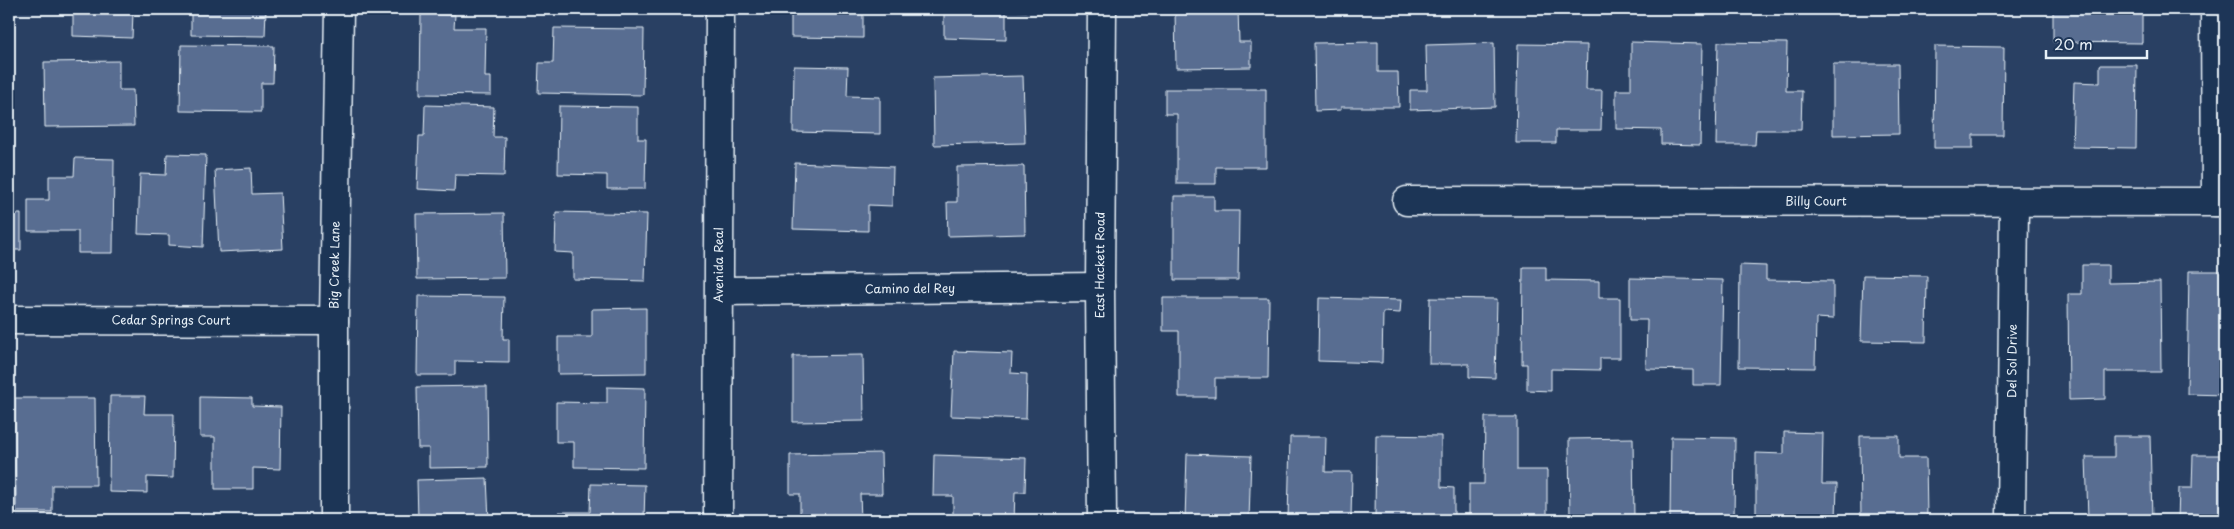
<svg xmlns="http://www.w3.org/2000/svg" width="2234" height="529" font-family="'Playpen Sans',sans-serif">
<rect width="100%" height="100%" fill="#294063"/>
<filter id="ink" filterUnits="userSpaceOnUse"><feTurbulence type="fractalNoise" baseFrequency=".02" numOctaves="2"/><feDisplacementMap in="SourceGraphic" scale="10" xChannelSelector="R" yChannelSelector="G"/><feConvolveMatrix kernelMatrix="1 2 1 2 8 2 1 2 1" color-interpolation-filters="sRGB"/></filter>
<g filter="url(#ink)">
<path fill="#586d91" stroke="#e8f1f8" d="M61,9H154V12H133L132,38L73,36V11Z
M191,9H266L265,36L191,35Z
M791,9H882V11H863V38L791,37Z
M930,9H1026V11L1006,10V40L944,38V13H930Z
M1175,9H1238L1239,42H1251V67L1176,68Z
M2053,9H2142V43L2053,42Z
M421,14L455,15L454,28H486L485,77H491V95L420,94Z
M554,28L644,29L643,95L538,93L539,63H553Z
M1378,42V72H1398L1399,107H1341V110L1315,111L1314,43Z
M1631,42L1702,44L1700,145L1661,144V130L1616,129V90H1631Z
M1718,42L1787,43L1786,91H1802L1801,130H1756L1755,145H1716Z
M1494,43L1495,107L1410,110V90H1427L1426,45Z
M1518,44L1587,45L1586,90H1602L1601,130H1556V143H1516Z
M181,45L274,46L273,83H261V112L180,111Z
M1935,46L2004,47L2003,135H1973V148H1934Z
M119,61V90H133L134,126L45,127L44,62Z
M1833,64H1898L1899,134L1833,135Z
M2100,65H2137L2136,148L2072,147L2074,82L2100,83Z
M794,66L848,67L847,96L880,97V134L793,132Z
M1023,76L1025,143L934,145L933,78Z
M1165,89H1266V167H1216V184H1177V114H1165Z
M425,105L494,107L493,137H505L504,176L455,175L454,191L417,189L419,136H424Z
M559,106L638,107V139H646L645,189H607V175L558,174Z
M167,154L206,155L203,247L169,245V235L138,234L140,174L166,175Z
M75,158L114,159L113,253H78V231H28V200H49V176H74Z
M795,163L893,167L892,206L868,205V231L793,229Z
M1024,166L1025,234L948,236L947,202H957V167Z
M251,168L252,194L280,193L283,249L219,252L215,170Z
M1174,196H1214V211H1239L1238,280H1174Z
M556,212L647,214L645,281L573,279V253L555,252Z
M504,213L505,278L417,279L416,214Z
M9,214H21V250H9Z
M1740,265L1766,266V280L1833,281V319L1816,318L1815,368L1739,367Z
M2082,265H2108V283L2160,282L2161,372H2105V399L2069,400L2068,294H2082Z
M1523,267H1546V280L1599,281V298H1620V358H1600V370L1551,369V391L1527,390V364H1522Z
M2189,271H2225V395L2187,394Z
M1863,275L1927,276L1926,342L1861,341Z
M1630,278L1723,280L1721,385H1693V370L1646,369L1647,320H1630Z
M418,296L504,297L503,339H509V362L455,361V375H417Z
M1163,298H1269L1268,378H1215V397H1179V331H1163Z
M1319,298L1401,300L1400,313L1383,312L1382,363L1318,361Z
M1430,298L1497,299L1495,378L1469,377V364H1429Z
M646,308V373L558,374V337H592V309Z
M954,351L1012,353L1011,373L1027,374L1026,419L951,416Z
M863,355L864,421L793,422V356Z
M487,386L488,467L429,468V448H418L417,387Z
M607,387L645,388L644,468L574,467V442H556V402L607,403Z
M110,396H145L144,414H174L173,478L147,477V493L109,492Z
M200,397L252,398V406L281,407L280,469L253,468V489H215V437H200Z
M15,398H95L96,485H52V512H16Z
M1485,417H1517V470H1547V517H1523V520H1469V484H1484Z
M1784,432L1823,433L1822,484H1837L1836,520H1756V453L1784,454Z
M1376,435L1441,436V487L1454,488V520H1375Z
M1860,436H1899V458H1926L1927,518L1861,520Z
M2114,436H2150L2152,520L2088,518L2086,457H2114Z
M1290,437H1326L1325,472H1352L1351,519L1288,520Z
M1671,437L1735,438L1734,520H1670Z
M1633,438L1634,520H1570L1569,439Z
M881,453L882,494H860L861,520H800V494H790V455Z
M1187,454L1251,456L1249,520H1185Z
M934,455L1026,458L1025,492H1015L1014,520H953V496H933Z
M2193,455H2225V520H2178L2179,488H2192Z
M487,478L489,520H418L417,480Z
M591,484L645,485L644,520H558L559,512H590Z"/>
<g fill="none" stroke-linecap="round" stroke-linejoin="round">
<g stroke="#e8f1f8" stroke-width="31">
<g id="minor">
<path d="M2215,9L2216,202"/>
<path id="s1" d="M1407,201L2225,202"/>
<path id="s2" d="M720,291L1100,287"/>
<path id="s3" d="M9,320L334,321"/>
<path id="s4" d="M334,520V321L339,9"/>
<path id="s5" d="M718,520L720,9"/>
<path id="s6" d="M1102,520L1100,287L1102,9"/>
<path id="s7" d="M2011,520L2014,202"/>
</g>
</g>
<use href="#minor" stroke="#1d3557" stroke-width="28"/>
</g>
</g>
<g text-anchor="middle" stroke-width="4" stroke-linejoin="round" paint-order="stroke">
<g font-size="12" fill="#e8f1f8" stroke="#1d3557">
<text dy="4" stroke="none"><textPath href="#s1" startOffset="409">Billy Court</textPath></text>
<text dy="4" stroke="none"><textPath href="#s4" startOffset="255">Big Creek Lane</textPath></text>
<text dy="4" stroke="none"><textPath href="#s6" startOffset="255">East Hackett Road</textPath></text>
<text dy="4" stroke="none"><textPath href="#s5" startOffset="255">Avenida Real</textPath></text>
<text dy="4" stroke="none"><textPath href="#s2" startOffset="190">Camino del Rey</textPath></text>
<text dy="4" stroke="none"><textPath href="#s3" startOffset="162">Cedar Springs Court</textPath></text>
<text dy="4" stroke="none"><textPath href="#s7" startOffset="159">Del Sol Drive</textPath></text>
</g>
</g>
<rect width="2234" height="529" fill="none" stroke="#1d3557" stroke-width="30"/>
<rect x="15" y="15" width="2204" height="499" fill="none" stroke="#e8f1f8" stroke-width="2" filter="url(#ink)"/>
<path d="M2046 50v8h101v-8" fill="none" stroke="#e8f1f8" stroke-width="2.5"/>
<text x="2054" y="50" font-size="15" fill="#e8f1f8" stroke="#1d3557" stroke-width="4" paint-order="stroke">20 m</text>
</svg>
